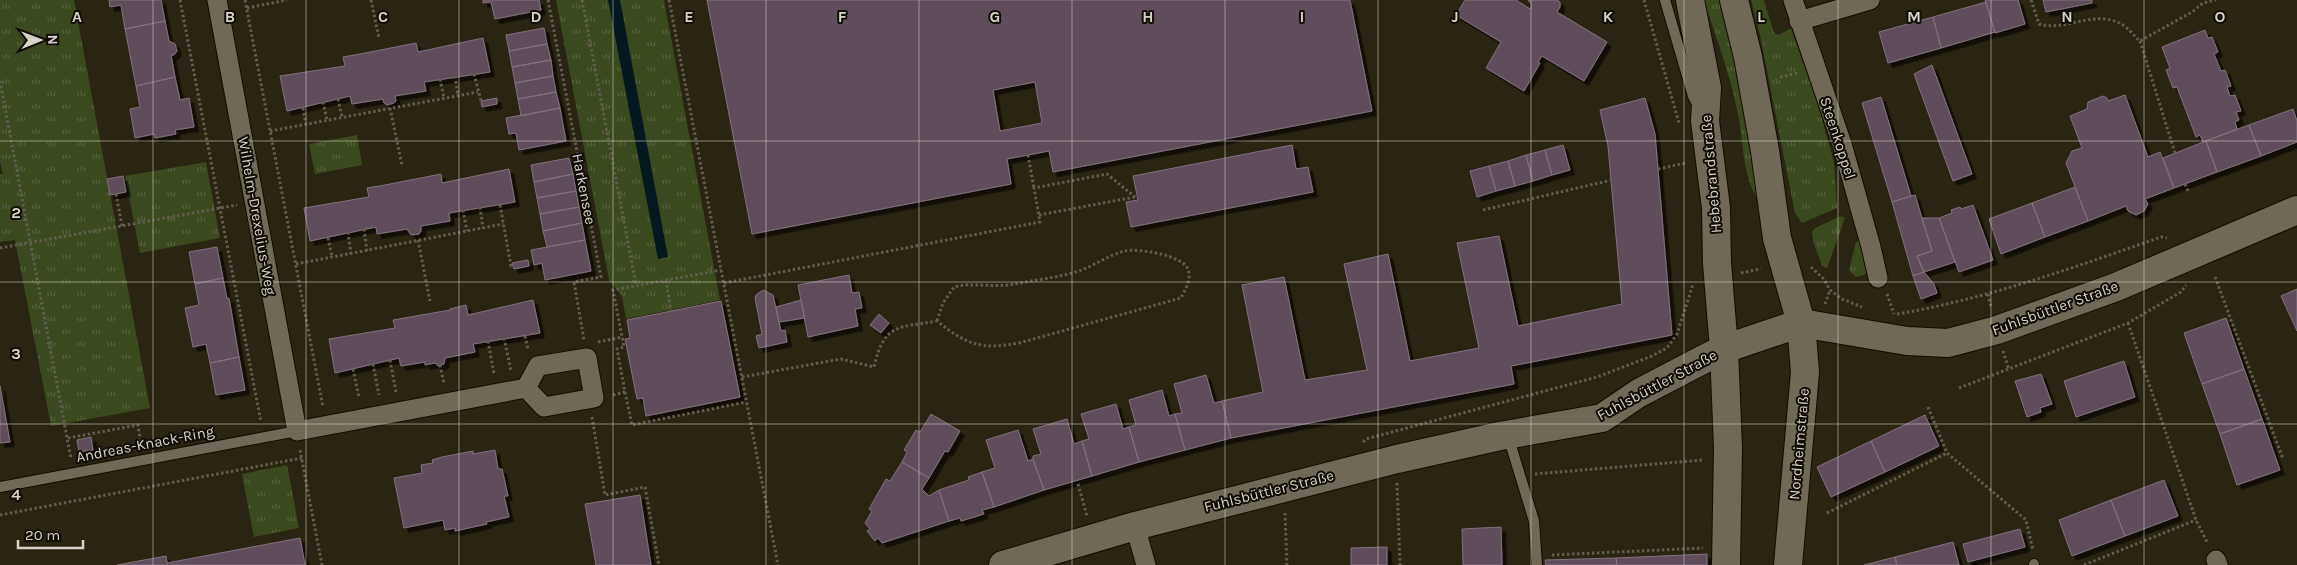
<svg xmlns="http://www.w3.org/2000/svg" width="2297" height="565" font-family="Karla,sans-serif">
<defs>
<pattern id="grass-tufts" width="24" height="20" patternUnits="userSpaceOnUse" patternTransform="scale(1.25)"><rect width="24" height="20" fill="#3a491e"/><path d="M3 7l-1-3M5 7V3M7 7l1-3M15 17l-1-3M17 17v-4M19 17l1-3" fill="none" stroke="#56623d"/></pattern>
<filter id="shadow"><feDropShadow dx="4.5" dy="4.5" stdDeviation="0" flood-color="#0009"/></filter>
</defs>
<rect width="100%" height="100%" fill="#2a2413"/>
<path fill="url(#grass-tufts)" d="M0,0H74L150,408L51,426L15,240L0,242V174H3L0,161Z
M556,0H664L720,300L626,319L622,296L609,280Z
M1704,0H1723L1756,166L1759,201C1742,176 1744,144 1738,115C1731,76 1716,38 1704,0Z
M1751,0H1764L1774,33L1779,35L1791,28L1817,101L1834,162L1837,208L1802,223L1795,213L1760,35Z
M357,135L362,165L315,174L309,144Z
M206,162L220,238L140,253L125,176Z
M1841,216L1845,218L1827,268L1822,266L1813,241L1812,232L1815,228Z
M1859,241L1862,245L1867,272L1864,275L1856,277L1849,270L1856,242Z
M287,465L299,528L254,537L242,474Z"/>
<path fill="#051820" d="M608,0H620L668,257L658,259Z"/>
<path fill="#5e4e5b" stroke="#83717f" fill-rule="evenodd" filter="url(#shadow)" d="M109,0H161L165,21L125,29L121,5L110,7Z
M483,0H539L541,10L495,19L491,2L483,3Z
M707,0H1350L1372,111L1053,172L1049,151L1007,159L1011,184L752,234ZM1035,82L1042,123L1000,131L993,90Z
M1465,0H1516L1530,9L1532,5L1528,0H1557L1560,2V7L1557,12L1607,42L1584,81L1542,56L1538,62L1540,63L1524,91L1486,68L1501,42L1456,15Z
M1985,0H2018L2025,24L1995,33Z
M2043,0H2092V3L2046,12Z
M1986,2L1995,32L1941,48L1933,17Z
M1933,17L1941,48L1888,63L1879,32Z
M165,21L169,41L175,44L177,51L174,55H171L175,77L136,86L125,29Z
M544,28L547,44L509,51L506,35Z
M2205,30L2208,38L2212,37L2218,52L2214,54L2221,71L2225,70L2231,86L2227,87L2230,96L2235,95L2241,111L2236,112L2239,120L2235,122L2237,129L2203,142L2200,135L2196,137L2177,87L2173,88L2166,70L2170,68L2162,47Z
M483,38L490,72L424,82L426,91L395,96L396,101L394,103L387,105L384,103L383,99L352,104L350,96L287,111L280,76L345,66L343,57L360,54L416,43L418,52Z
M547,44L551,60L512,67L509,51Z
M551,60L553,76L515,83L512,67Z
M1932,65L1972,174L1953,181L1914,74Z
M553,76L556,92L518,99L515,83Z
M175,77L180,100L189,98L194,127L175,130L176,134L155,138L154,134L135,138L130,109L140,107L136,86Z
M556,92L560,108L521,116L518,99Z
M2125,95L2148,157L2160,152L2174,188L2145,199L2148,204L2144,211L2136,215L2128,211L2126,206L2088,221L2066,163L2072,151L2082,148L2070,116L2087,109L2088,102L2103,96L2107,98L2108,101Z
M1881,97L1911,196L1892,202L1862,103Z
M497,98V104L482,107L481,101Z
M1645,98L1655,134L1672,335L1511,366L1514,384L1231,438L1222,401L1263,392L1242,285L1284,277L1305,380L1367,370L1344,264L1388,254L1410,361L1479,348L1457,243L1499,236L1518,326L1622,304L1608,146L1600,110Z
M560,108L566,141L519,150L516,133L509,134L506,118Z
M2293,109L2297,121V142L2261,156L2249,125Z
M2249,125L2261,156L2217,172L2206,141Z
M2206,141L2217,172L2174,188L2163,158Z
M1292,145L1296,169L1308,167L1313,192L1131,227L1126,202L1138,200L1133,176Z
M1563,145L1570,170L1552,175L1545,150Z
M1545,150L1552,175L1533,181L1526,155Z
M1526,155L1533,181L1515,186L1508,161Z
M569,158L573,174L534,182L531,165Z
M1508,161L1515,186L1496,191L1489,166Z
M1489,166L1496,191L1477,197L1470,171Z
M509,169L515,202L449,213L450,221L421,226V231L419,234L411,235L407,229L377,234L376,227L310,241L304,208L369,197L367,188L385,185L441,174L442,183Z
M573,174L576,191L537,198L534,182Z
M123,176L126,192L110,195L107,179Z
M2075,187L2088,221L2045,237L2032,203Z
M576,191L579,207L540,214L537,198Z
M1915,195L1932,251L1917,256L1924,272L1913,276L1892,202Z
M2032,203L2045,237L2001,254L1989,219Z
M1973,205L1993,260L1959,272L1939,218L1952,213L1951,210L1960,207L1961,209Z
M579,207L582,223L543,231L540,214Z
M1922,218H1939L1955,262L1924,272L1917,256L1932,251Z
M582,223L585,240L547,247L543,231Z
M585,240L591,271L545,280L542,263L534,265L531,250Z
M217,247L223,278L195,284L189,252Z
M528,260L529,266L514,269L512,263Z
M1924,272L1934,284L1937,293L1921,299L1913,276Z
M849,275L852,293L859,292L862,308L855,309L858,326L808,337L798,285Z
M223,278L227,299L229,298L239,357L210,363L206,344L193,347L185,308L199,305L195,284Z
M2297,289V331L2281,296Z
M763,290L773,295L781,331L785,330L787,342L759,348L756,336L762,334L755,298L756,295Z
M533,300L540,333L473,344L475,352L445,358L444,364L438,366L435,363L425,365V362L401,366L399,358L335,373L329,339L395,328L393,320L450,310V309L466,305L468,315Z
M801,300L805,318L779,322L776,307Z
M721,301L740,397L646,416L643,398L637,399L625,339L630,338L627,320Z
M879,314L889,323L881,333L870,325Z
M2226,318L2244,369L2202,384L2184,333Z
M239,357L245,390L216,395L210,363Z
M2124,361L2135,397L2076,417L2064,381Z
M2244,369L2262,419L2220,434L2202,384Z
M2041,374L2052,404L2040,408L2041,412L2027,417L2015,381Z
M1206,375L1214,403L1222,401L1231,438L1185,450L1175,414L1182,413L1174,384Z
M0,386L10,442L0,443Z
M1162,390L1169,416L1175,414L1185,450L1139,462L1129,427L1136,425L1129,400Z
M1116,404L1123,429L1129,427L1139,462L1092,476L1082,441L1089,439L1081,414Z
M931,414L960,431L948,452L945,451L929,478L902,462L907,452L904,450L916,430L920,432Z
M1925,415L1939,446L1885,472L1871,441Z
M1067,419L1074,444L1082,441L1092,476L1044,490L1033,459V456L1041,454L1033,429Z
M2262,419L2280,470L2237,485L2220,434Z
M1018,430L1028,461L1033,459L1044,490L994,507L982,472L995,468L986,440Z
M91,437L93,450L79,452L77,440Z
M1871,441L1885,472L1831,497L1817,467Z
M495,450L498,469H502L508,496H504L509,517L486,522L487,524L455,531V528L445,530L443,520L404,528L394,478L422,473L421,465L433,463L432,460L442,457L473,451V454Z
M902,462L929,478L922,489L929,496L939,490L949,521L882,543L878,538L875,541L867,531L870,529L865,523L872,511L869,509L886,479L890,481Z
M982,472L994,507L982,510L984,514L961,521L960,518L949,521L939,490L969,480L968,477Z
M2164,480L2178,516L2125,536L2111,500Z
M640,495L651,565H596L585,504Z
M2111,500L2125,536L2072,556L2059,520Z
M1501,527L1502,565H1463L1462,529Z
M2020,529L2025,547L1968,562L1963,544Z
M300,538L305,565H117L166,556L167,563Z
M1953,542L1959,565H1897L1895,557Z
M1387,547V565H1351V548Z
M1707,554V565H1617L1616,558Z
M1895,557L1897,565H1864Z
M1616,558L1617,565H1546L1545,560Z"/>
<g fill="none" stroke-linecap="round" stroke-linejoin="round">
<g stroke="#120d01" stroke-width="12">
<path id="lane" d="M1665,0L1693,96L1698,106
M1508,436L1534,521L1537,565
M0,487L297,431
M2034,564V565"/>
</g>
<g stroke="#120d01" stroke-width="21">
<path id="street" d="M217,0L297,431L526,388
M1793,0L1842,144L1871,247L1878,278
M1799,21L1870,0
M587,358L594,398L544,407L526,388L538,366Z
M1135,526L1146,565
M2216,560L2218,565"/>
</g>
<g stroke="#120d01" stroke-width="30">
<path id="secondary" d="M1690,0L1707,88L1705,121L1716,208L1717,263L1724,349L1728,448L1726,565
M1734,0L1748,57L1765,151L1777,238L1801,323L1805,372L1788,565
M1003,565L1135,526L1397,459L1500,436L1602,418L1639,393L1706,358L1724,349L1801,323L1907,341L1948,343L1997,330L2116,287L2297,210"/>
</g>
<path stroke="#635d4f" stroke-width="3" stroke-dasharray="2.5 2.5" stroke-linecap="butt" d="M180,0L261,422
M245,0L323,407
M371,0L379,38
M548,0L601,277L574,282L584,340
M582,0L636,285
M669,0L778,565
M1644,0L1679,123
M2031,0L2039,24C2067,32 2095,8 2123,25C2129,29 2134,36 2140,41L2192,12L2203,3L2216,0
M247,8L287,0
M2140,41L2175,153
M474,74L482,104
M455,76L458,95
M1780,77L1798,73
M440,79L444,98
M0,81L71,459
M338,99L342,117
M323,102L327,120
M303,108L306,124
M390,108L402,165
M270,131L478,92
M1028,155L1034,188
M1658,169L1686,163
M2185,184L2189,193
M116,194L122,226
M500,205L511,266H513
M480,207L483,228
M463,210L467,231
M1483,210L1612,180
M1039,215L1135,197
M364,229L367,251
M348,232L351,254
M328,238L332,257
M418,240L430,301
M0,248L237,205
M296,264L503,224
M1811,267L1824,279L1830,290L1842,299L1862,307
M1741,273L1761,269
M2215,277L2283,459
M666,280L671,311
M724,283L1040,222L1034,188L1107,174L1135,197
M1887,294L1894,314
M1988,294L1991,307
M1825,304L1830,290
M1897,314C1987,299 2075,267 2161,237L2167,238
M2128,323L2196,520L2208,544
M525,336L528,350
M504,338L511,371
M488,341L494,374
M598,342L622,337
M2003,351L2009,370
M390,360L396,392
M373,364L379,395
M440,365L444,383
M353,369L359,398
M742,377L841,359L874,367C884,323 898,328 937,321C967,345 981,350 1019,343L1181,298C1185,290 1192,279 1188,269C1182,255 1138,248 1124,251C1110,255 1096,264 1082,270C1061,277 1036,280 1014,284C994,288 971,282 954,287L943,303L937,321
M1959,388L2128,323L2181,292L2186,285
M625,392L632,425L746,402
M613,395L625,392L617,349L624,347L613,290L721,270
M1928,407L1947,453L2026,520L2033,550
M592,417L605,495L645,487L659,565
M68,438L138,425L141,444
M1363,442L1366,439L1597,377L1652,356L1667,348L1677,334L1693,284
M300,450L322,565
M1535,474L1703,460
M1397,483L1400,565
M1078,484L1087,516
M1285,513L1287,565
M1827,513L1947,453
M0,515L302,458
M1552,555L1703,548
M2084,565L2196,520"/>
<use href="#lane" stroke="#706957" stroke-width="10"/>
<use href="#street" stroke="#706957" stroke-width="19"/>
<use href="#secondary" stroke="#706957" stroke-width="28"/>
</g>
<path fill="none" stroke="#d7d3c9" stroke-width="1" stroke-opacity="0.55" d="M153,0V565M306,0V565M459,0V565M613,0V565M766,0V565M919,0V565M1072,0V565M1225,0V565M1378,0V565M1531,0V565M1684,0V565M1838,0V565M1991,0V565M2144,0V565M0,141H2297M0,282H2297M0,424H2297"/>
<g text-anchor="middle" stroke-width="4" stroke-linejoin="round" paint-order="stroke">
<g font-size="15" fill="#d7d3c9" stroke="#100d07">
<text transform="translate(1838 138) rotate(72)" y="5">Steenkoppel</text>
<text transform="translate(1711 174) rotate(-95)" y="5">Hebebrandstraße</text>
<text transform="translate(584 189) rotate(79)" y="5">Harkensee</text>
<text transform="translate(257 216) rotate(80)" y="5">Wilhelm-Drexelius-Weg</text>
<text transform="translate(2055 308) rotate(-20)" y="5">Fuhlsbüttler Straße</text>
<text transform="translate(1657 385) rotate(-28)" y="5">Fuhlsbüttler Straße</text>
<text transform="translate(145 444) rotate(-11)" y="5">Andreas-Knack-Ring</text>
<text transform="translate(1799 444) rotate(-85)" y="5">Nordheimstraße</text>
<text transform="translate(1269 491) rotate(-14)" y="5">Fuhlsbüttler Straße</text>
</g>
</g>
<g font-size="16" text-anchor="middle" font-weight="bold" fill="#d7d3c9" stroke="#100d07" stroke-width="4" stroke-linejoin="round" paint-order="stroke">
<text x="77" y="22">A</text>
<text x="230" y="22">B</text>
<text x="383" y="22">C</text>
<text x="536" y="22">D</text>
<text x="689" y="22">E</text>
<text x="842" y="22">F</text>
<text x="995" y="22">G</text>
<text x="1148" y="22">H</text>
<text x="1302" y="22">I</text>
<text x="1455" y="22">J</text>
<text x="1608" y="22">K</text>
<text x="1761" y="22">L</text>
<text x="1914" y="22">M</text>
<text x="2067" y="22">N</text>
<text x="2220" y="22">O</text>
<text x="16" y="218">2</text>
<text x="16" y="359">3</text>
<text x="16" y="500">4</text>
</g>
<g transform="translate(40 40) rotate(89)" stroke="#100d07" stroke-width="4" paint-order="stroke">
<path d="M0-4L9 19L0 12L-9 19Z" fill="#d7d3c9"/>
<text y="-8" font-size="14" font-weight="bold" text-anchor="middle" fill="#d7d3c9">N</text>
</g>
<path d="M18 540v8h65v-8" fill="none" stroke="#d7d3c9" stroke-width="2.5"/>
<text x="25" y="540" font-size="15" fill="#d7d3c9" stroke="#100d07" stroke-width="4" paint-order="stroke">20 m</text>
</svg>
